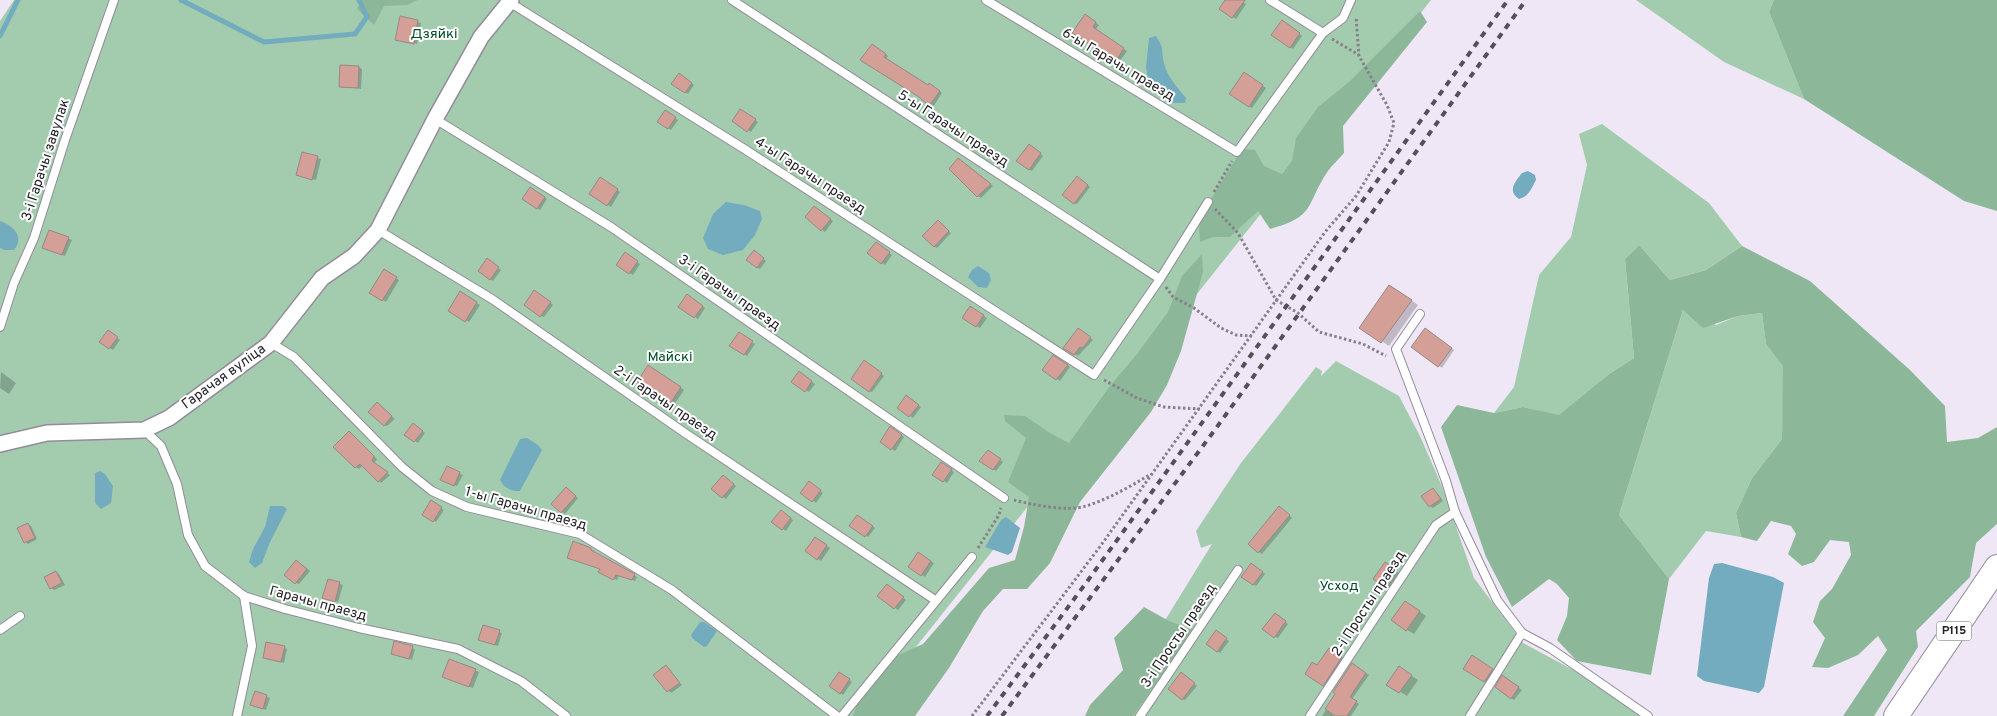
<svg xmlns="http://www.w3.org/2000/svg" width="1997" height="716" font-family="Overpass,sans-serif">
<rect width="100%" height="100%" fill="#f0e7f6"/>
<g fill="#a3ccaf">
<polygon points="14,0 1431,0 861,716 0,716 0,21"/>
<polygon points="1636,0 1774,0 1769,12 1804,99 1724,62"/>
<polygon points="1602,124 1709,203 1742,246 1706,270 1670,280 1639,245 1625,259 1634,358 1609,374 1559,416 1523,407 1494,413 1514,387 1539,275 1571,237 1587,165 1579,134"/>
<polygon points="1683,310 1716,325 1738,316 1762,313 1766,344 1784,366 1782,439 1752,478 1736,513 1741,537 1706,531 1669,579 1619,515"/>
<polygon points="1336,361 1399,396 1420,436 1441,484 1474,578 1523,643 1618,694 1644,716 1106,716 1212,544 1201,548 1196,531 1241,463 1316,367 1322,371 1321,376"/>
</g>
<g fill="#8cb899">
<polygon points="362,0 418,0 407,5 384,6 374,25 357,9"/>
<polygon points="1774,0 1997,0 1997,211 1964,201 1804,99 1769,12"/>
<path d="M1420 11 1427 22 1343 126 1344 153C1339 159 1333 164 1328 171 1305 205 1317 216 1270 229L1258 211 1230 237H1213L1200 242 1199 228 1203 212 1242 149 1255 150 1264 166 1282 174 1292 161 1296 138 1318 107 1349 82Z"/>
<polygon points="1639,245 1670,280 1706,270 1742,246 1810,281 1910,370 1945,406 1947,442 1978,438 1997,427 1997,524 1976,543 1970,577 1916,631 1918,647 1874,716 1843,716 1887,650 1878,636 1858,655 1828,668 1812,667 1825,638 1813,622 1820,601 1832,589 1851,555 1849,542 1830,540 1814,562 1802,566 1788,554 1796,534 1791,526 1771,521 1757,541 1741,537 1736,513 1752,478 1782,439 1783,366 1766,344 1762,313 1738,316 1703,328 1683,310 1619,515 1669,579 1651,675 1577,661 1557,640 1567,616 1569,598 1557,584 1549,579 1512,607 1486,557 1441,427 1457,405 1494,413 1523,407 1559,415 1609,374 1634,358 1625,259"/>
<polygon points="1202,254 1203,272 1181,351 1167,385 1151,412 1080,502 1050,563 1027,589 1003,589 983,611 949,668 915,716 853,716 863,687 894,657 923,644 989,568 1015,560 1024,527 1029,497 1008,482 1026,438 1005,421 1004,415 1025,416 1050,433 1069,443 1110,386 1137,354 1168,312 1182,276"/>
<polygon points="1144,607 1169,621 1193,630 1133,716 1085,716 1090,705 1123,670 1114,638"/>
</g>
<g fill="#73acbe">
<path d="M1156 36C1165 50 1161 50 1164 63 1167 77 1178 88 1186 98L1185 103H1173L1149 86 1146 67 1149 38Z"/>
<path d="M1528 171 1535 175 1536 180C1532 187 1529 197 1519 199 1507 191 1515 182 1522 173Z"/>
<polygon points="726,202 744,205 760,211 762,219 755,235 743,250 723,255 708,249 703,238 713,214"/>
<path d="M0 221C13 226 25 236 14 250H4L0 248Z"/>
<polygon points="978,266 989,273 991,280 987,288 978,287 968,277 972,270"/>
<path d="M527 438 538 445 542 450 520 491C510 491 504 488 500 480L520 439Z"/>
<polygon points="100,471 105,474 113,486 111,503 101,509 95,503 95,473"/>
<polygon points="270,506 283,506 287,509 270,542 262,563 255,568 249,562 253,549 265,527"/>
<polygon points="1006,517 1020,528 1012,552 1008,555 985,547 1001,520"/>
<polygon points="1722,563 1773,577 1784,583 1764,687 1759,693 1704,681 1697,676 1709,578 1714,564"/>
<polygon points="700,622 704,622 717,631 707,646 704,647 692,638 691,635"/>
</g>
<g fill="#0003">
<polygon points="1226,0 1240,0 1246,4 1236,19 1220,9"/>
<polygon points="1085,16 1099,25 1095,30 1127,51 1120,61 1088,40"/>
<polygon points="401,18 421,23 417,44 397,39"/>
<polygon points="1285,24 1302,36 1293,49 1290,47"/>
<polygon points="875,47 888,56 886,59 928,87 933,86 942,93 933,107 920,96 862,60"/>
<polygon points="359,67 362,69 361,89 340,86"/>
<polygon points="1244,74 1266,88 1252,108 1231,94"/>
<polygon points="679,75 694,85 688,94 673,84"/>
<polygon points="741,110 758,122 751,132 733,121"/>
<polygon points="666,112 678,120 671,130 659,122"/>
<polygon points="1032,148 1043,156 1032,171 1029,169"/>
<polygon points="303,154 321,159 316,180 297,175"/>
<polygon points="961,161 993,186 981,198 978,196"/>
<polygon points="600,179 620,192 611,207 591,194"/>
<polygon points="1080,180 1090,187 1077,204 1074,203"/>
<polygon points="531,188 547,199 540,210 524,198"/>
<polygon points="818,209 833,221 825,232 807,217"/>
<polygon points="941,223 951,233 937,248 934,246"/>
<polygon points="50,231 72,240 65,256 47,249"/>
<polygon points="879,245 892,255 885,265 869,253"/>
<polygon points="625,254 640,264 633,275 617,264"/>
<polygon points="757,254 766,261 760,269 757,267"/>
<polygon points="487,260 501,270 493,281 490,279"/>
<polygon points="384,271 399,280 386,302 371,292"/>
<polygon points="1397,290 1418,305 1389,346 1361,327"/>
<polygon points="460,293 480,305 469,322 449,310"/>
<polygon points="538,294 553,305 544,317 541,316"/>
<polygon points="690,298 705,308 698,319 680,307"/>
<polygon points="970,307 987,318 980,328 964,318"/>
<polygon points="1081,331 1093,340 1078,356 1065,348"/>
<polygon points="1428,331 1454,350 1442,368 1413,347"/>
<polygon points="111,333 120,340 113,350 101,342"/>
<polygon points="739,334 755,344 747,356 731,346"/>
<polygon points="1053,357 1070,367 1060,381 1043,370"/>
<polygon points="868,364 884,376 872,392 869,391"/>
<polygon points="648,366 684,390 674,405 638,381"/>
<polygon points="1,372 16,383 9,394 0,388"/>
<polygon points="799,373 815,384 809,392 793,382"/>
<polygon points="909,399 921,407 913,418 899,408"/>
<polygon points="380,406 395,419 387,426 384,425"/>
<polygon points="416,426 425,433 418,443 406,435"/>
<polygon points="891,428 904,437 895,451 881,441"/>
<polygon points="349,432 377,459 374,464 390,475 381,483 363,465 359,469 356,467"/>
<polygon points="988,452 1003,462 996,471 981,461"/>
<polygon points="942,463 954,472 947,483 934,474"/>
<polygon points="447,468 463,475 457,486 445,481"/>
<polygon points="726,478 736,486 726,499 723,497"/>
<polygon points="812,484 823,493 816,503 802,492"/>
<polygon points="1433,489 1443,501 1433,508 1430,506"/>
<polygon points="569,490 578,498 565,514 562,512"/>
<polygon points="432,502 444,510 436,522 424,515"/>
<polygon points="1282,509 1292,518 1262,554 1249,544"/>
<polygon points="784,513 793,520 786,531 783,529"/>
<polygon points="861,518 875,528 868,537 851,526"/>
<polygon points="28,524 31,526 37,539 28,544 25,542"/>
<polygon points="816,538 830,548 821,561 807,551"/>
<polygon points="591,549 594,551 593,553 637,577 635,581 619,575 617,580 600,572 601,569 572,559"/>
<polygon points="919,554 934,563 925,577 910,567"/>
<polygon points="300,563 310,571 299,584 296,583"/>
<polygon points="1385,564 1399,573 1389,588 1375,579"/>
<polygon points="1254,567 1265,574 1256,586 1253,584"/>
<polygon points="56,573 59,574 65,585 54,590 51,588"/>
<polygon points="329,580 343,585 338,602 327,599"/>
<polygon points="890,587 906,600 898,610 879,596"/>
<polygon points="1412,606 1426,616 1414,634 1407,630"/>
<polygon points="1278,616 1288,624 1278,638 1275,637"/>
<polygon points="499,632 502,633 498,646 483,641"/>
<polygon points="1219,634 1229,641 1220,653 1217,651"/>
<polygon points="284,647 287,649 284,663 267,659"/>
<polygon points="412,648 415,649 412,660 392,654"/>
<polygon points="1329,649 1345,659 1327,686 1306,673 1317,667"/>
<polygon points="1472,657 1495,672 1488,683 1465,668"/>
<polygon points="449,660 479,672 473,688 446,678"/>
<polygon points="1352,665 1369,675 1352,699 1359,704 1351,716 1322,716 1337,693"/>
<polygon points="666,667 682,685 671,693 655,675"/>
<polygon points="1406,672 1418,680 1407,696 1388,684"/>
<polygon points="843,675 852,682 843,695 840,693"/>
<polygon points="1184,676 1197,686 1185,700 1182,699"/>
<polygon points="1502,677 1522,690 1514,700 1511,698"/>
<polygon points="255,693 270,698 266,710 255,706"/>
</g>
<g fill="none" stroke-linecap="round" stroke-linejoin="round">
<g stroke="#73acbe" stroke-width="5">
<polyline points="181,0 264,42 355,34 367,17 359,0"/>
<polyline points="0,36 18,0"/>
</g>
</g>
<g fill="#d49f97" stroke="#998885">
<polygon points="1225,0 1245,0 1232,18 1219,9"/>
<polygon points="1085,14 1096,22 1093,27 1124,48 1116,61 1072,33"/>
<polygon points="400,16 418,20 414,44 395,40"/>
<polygon points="1282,20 1300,33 1290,48 1271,35"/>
<polygon points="872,44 886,54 884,57 928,85 929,83 940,91 929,106 919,97 860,60"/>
<polygon points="340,65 359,66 358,88 339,87"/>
<polygon points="1244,72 1263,85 1249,107 1229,94"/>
<polygon points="679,73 692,83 685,93 671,84"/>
<polygon points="740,109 756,119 747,132 732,121"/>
<polygon points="665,110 676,117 668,129 657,122"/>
<polygon points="1029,144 1041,153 1029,170 1016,161"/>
<polygon points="302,152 318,156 312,180 296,175"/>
<polygon points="958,158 991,184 977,197 949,169"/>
<polygon points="1077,176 1088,185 1074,204 1062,195"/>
<polygon points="600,177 618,189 607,206 589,194"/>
<polygon points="530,187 545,197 537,209 522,199"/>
<polygon points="814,206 831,219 821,231 805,217"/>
<polygon points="938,220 949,231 934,247 922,236"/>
<polygon points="49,230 69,237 62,255 42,248"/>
<polygon points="876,242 890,252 881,264 867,253"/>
<polygon points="754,250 764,258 757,268 746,260"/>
<polygon points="625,252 638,261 629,274 616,265"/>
<polygon points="487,258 499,267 490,280 478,271"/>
<polygon points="384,269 397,277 382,301 369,293"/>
<polygon points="1389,285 1412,300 1381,343 1359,328"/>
<polygon points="534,290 551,302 540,317 524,305"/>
<polygon points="460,291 477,302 465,322 448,311"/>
<polygon points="687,294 703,306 694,318 678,307"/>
<polygon points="970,306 984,315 976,327 962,318"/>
<polygon points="1078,328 1091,337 1083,348 1080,347 1074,355 1063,348"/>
<polygon points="1425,328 1452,348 1438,367 1411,347"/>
<polygon points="108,330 118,337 109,349 99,342"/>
<polygon points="739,332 753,341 744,355 729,346"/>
<polygon points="1053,355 1068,365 1056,380 1042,370"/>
<polygon points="864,360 882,373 869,392 851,379"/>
<polygon points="648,365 681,387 670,404 637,382"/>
<polygon points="799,371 812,381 805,392 791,382"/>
<polygon points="906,395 919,405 909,417 897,408"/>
<polygon points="377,402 392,416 384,426 368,412"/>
<polygon points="413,423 423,431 414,442 404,435"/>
<polygon points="890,426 902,435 891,450 880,442"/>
<polygon points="349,431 374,456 372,461 388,472 378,482 360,464 355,468 333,447"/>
<polygon points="988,450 1001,459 993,470 979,461"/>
<polygon points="941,462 952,469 943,482 932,475"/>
<polygon points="447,466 460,472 454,486 440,480"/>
<polygon points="723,475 734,484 722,498 711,489"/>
<polygon points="809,481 821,490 812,502 800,493"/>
<polygon points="566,487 576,496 561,513 551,504"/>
<polygon points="1433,488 1441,499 1429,507 1421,496"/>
<polygon points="431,500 442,507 433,522 422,515"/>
<polygon points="1279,506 1290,515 1258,553 1248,544"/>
<polygon points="781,510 791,518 782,530 771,522"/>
<polygon points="857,515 873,526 865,537 849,526"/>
<polygon points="28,523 35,538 24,543 17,528"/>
<polygon points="815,537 827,545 817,560 805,551"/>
<polygon points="573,541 591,548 591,550 635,574 632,580 616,575 613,580 598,572 600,569 567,558"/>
<polygon points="918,552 931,561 921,576 908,567"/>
<polygon points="296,560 307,569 295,584 284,575"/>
<polygon points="1385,562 1397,570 1385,587 1373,579"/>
<polygon points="1251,563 1263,572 1253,585 1241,577"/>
<polygon points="56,571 62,583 50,589 44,577"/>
<polygon points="328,579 340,582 335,602 322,598"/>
<polygon points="887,584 904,597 894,609 877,596"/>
<polygon points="1405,601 1420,611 1406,631 1391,620"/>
<polygon points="1275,613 1286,621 1274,638 1262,629"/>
<polygon points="483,625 500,630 495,645 478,640"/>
<polygon points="1216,630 1227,638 1217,652 1206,644"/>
<polygon points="394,641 413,646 409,659 391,654"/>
<polygon points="266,642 285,646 281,662 263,658"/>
<polygon points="1329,648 1342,657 1323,686 1305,674 1312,662 1317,665"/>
<polygon points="1472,655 1493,669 1484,682 1463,669"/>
<polygon points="449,659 476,669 469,687 442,677"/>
<polygon points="1352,663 1366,673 1350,697 1357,701 1347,716 1335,716 1325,709 1335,694 1333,692"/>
<polygon points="666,665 680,683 667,692 653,675"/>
<polygon points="1399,666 1412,675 1399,693 1386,685"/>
<polygon points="839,672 850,679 840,694 829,686"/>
<polygon points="1181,672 1195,683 1182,700 1168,689"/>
<polygon points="1502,675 1519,687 1511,699 1495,687"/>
<polygon points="255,691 267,695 263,709 250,705"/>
</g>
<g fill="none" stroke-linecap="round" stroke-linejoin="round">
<g stroke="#938b99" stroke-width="10">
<g id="service">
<polyline points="732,0 1160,279"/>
<polyline points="986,0 1237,152 1323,33 1343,18 1351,0"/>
<polyline points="1270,0 1323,33"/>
<polyline points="509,2 746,150 1094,375 1160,279 1208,202"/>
<polyline points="435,119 611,227 1004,498"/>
<polyline points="378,230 492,299 685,433 935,600"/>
<polyline points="1420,314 1396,349 1446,481 1455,512 1497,600 1522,633 1550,648 1648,716"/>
<polyline points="0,327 14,283 34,238 65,140 114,0"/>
<polyline points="271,343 294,357 402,467 432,491 467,507 580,534 672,590 837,716"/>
<polyline points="144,430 161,446 177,484 188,535 205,566 244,596 285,609 359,628 458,649 521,681 566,716"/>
<polyline points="0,630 20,616"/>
<polyline points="237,716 252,646 244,596"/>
<polyline points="842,716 972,557"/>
<polyline points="1140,716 1238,570"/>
<polyline points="1310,716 1436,525 1455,512"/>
<polyline points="1470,716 1522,633"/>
</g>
</g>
<g stroke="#938b99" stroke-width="18">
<polyline id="minor" points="0,444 47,433 144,430 169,418 271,343 322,278 354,256 378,230 435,119 481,37 511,0"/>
</g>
<g stroke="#938b99" stroke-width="26">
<polyline id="primary" points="1896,716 1997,567"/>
</g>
<g stroke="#86808a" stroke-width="3" stroke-dasharray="2.5 2.5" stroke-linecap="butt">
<polyline points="1332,39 1359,55"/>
<polyline points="1214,192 1232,161"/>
<polyline points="1215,209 1238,233 1276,300 1298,313 1319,332 1363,344 1386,356"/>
<polyline points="1166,287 1173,297 1194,308 1221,328 1236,335 1252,336"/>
<polyline points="1104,380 1137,398 1164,407 1200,409"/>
<path d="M1014 500C1033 505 1068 512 1086 506 1109 499 1131 486 1151 474"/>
<polyline points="978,548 999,515 1001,508"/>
<polyline points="972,716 1099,548 1325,232 1356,196 1389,142 1394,123 1387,105 1359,56 1356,17"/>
</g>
<use href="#service" stroke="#fff" stroke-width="8"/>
<use href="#minor" stroke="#fff" stroke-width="15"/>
<use href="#primary" stroke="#fff" stroke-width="24"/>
<g stroke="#555058" stroke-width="4" stroke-dasharray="6 6" stroke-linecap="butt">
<polyline points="987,716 1086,583 1508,0"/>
<polyline points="1002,716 1214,431 1526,0"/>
</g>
</g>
<g text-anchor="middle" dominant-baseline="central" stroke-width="4" stroke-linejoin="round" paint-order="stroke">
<rect fill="#fff" stroke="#666467" stroke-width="1" x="1936.5" y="621.5" width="35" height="19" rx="4"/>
<g font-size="12" font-weight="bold" fill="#242126">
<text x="1954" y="631">Р115</text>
</g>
<g font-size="14" fill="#004e28" stroke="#fff">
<text x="434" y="34">Дзяйкі</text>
<text x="670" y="357">Майскі</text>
<text x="1339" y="586">Усход</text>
</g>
<g font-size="14" fill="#242126" stroke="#fff">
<text transform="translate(1118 65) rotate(31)">6-ы Гарачы праезд</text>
<text transform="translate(953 129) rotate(33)">5-ы Гарачы праезд</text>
<text transform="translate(46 160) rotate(-72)">3-і Гарачы завулак</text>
<text transform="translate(810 176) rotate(33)">4-ы Гарачы праезд</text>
<text transform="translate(729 293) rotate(35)">3-і Гарачы праезд</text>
<text transform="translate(224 377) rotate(-36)">Гарачая вуліца</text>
<text transform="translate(665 403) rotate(34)">2-і Гарачы праезд</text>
<text transform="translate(526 509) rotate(16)">1-ы Гарачы праезд</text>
<text transform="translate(318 604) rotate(15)">Гарачы праезд</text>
<text transform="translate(1369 604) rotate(-57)">2-і Просты праезд</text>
<text transform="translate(1179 636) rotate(-56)">3-і Просты праезд</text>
</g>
</g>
</svg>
